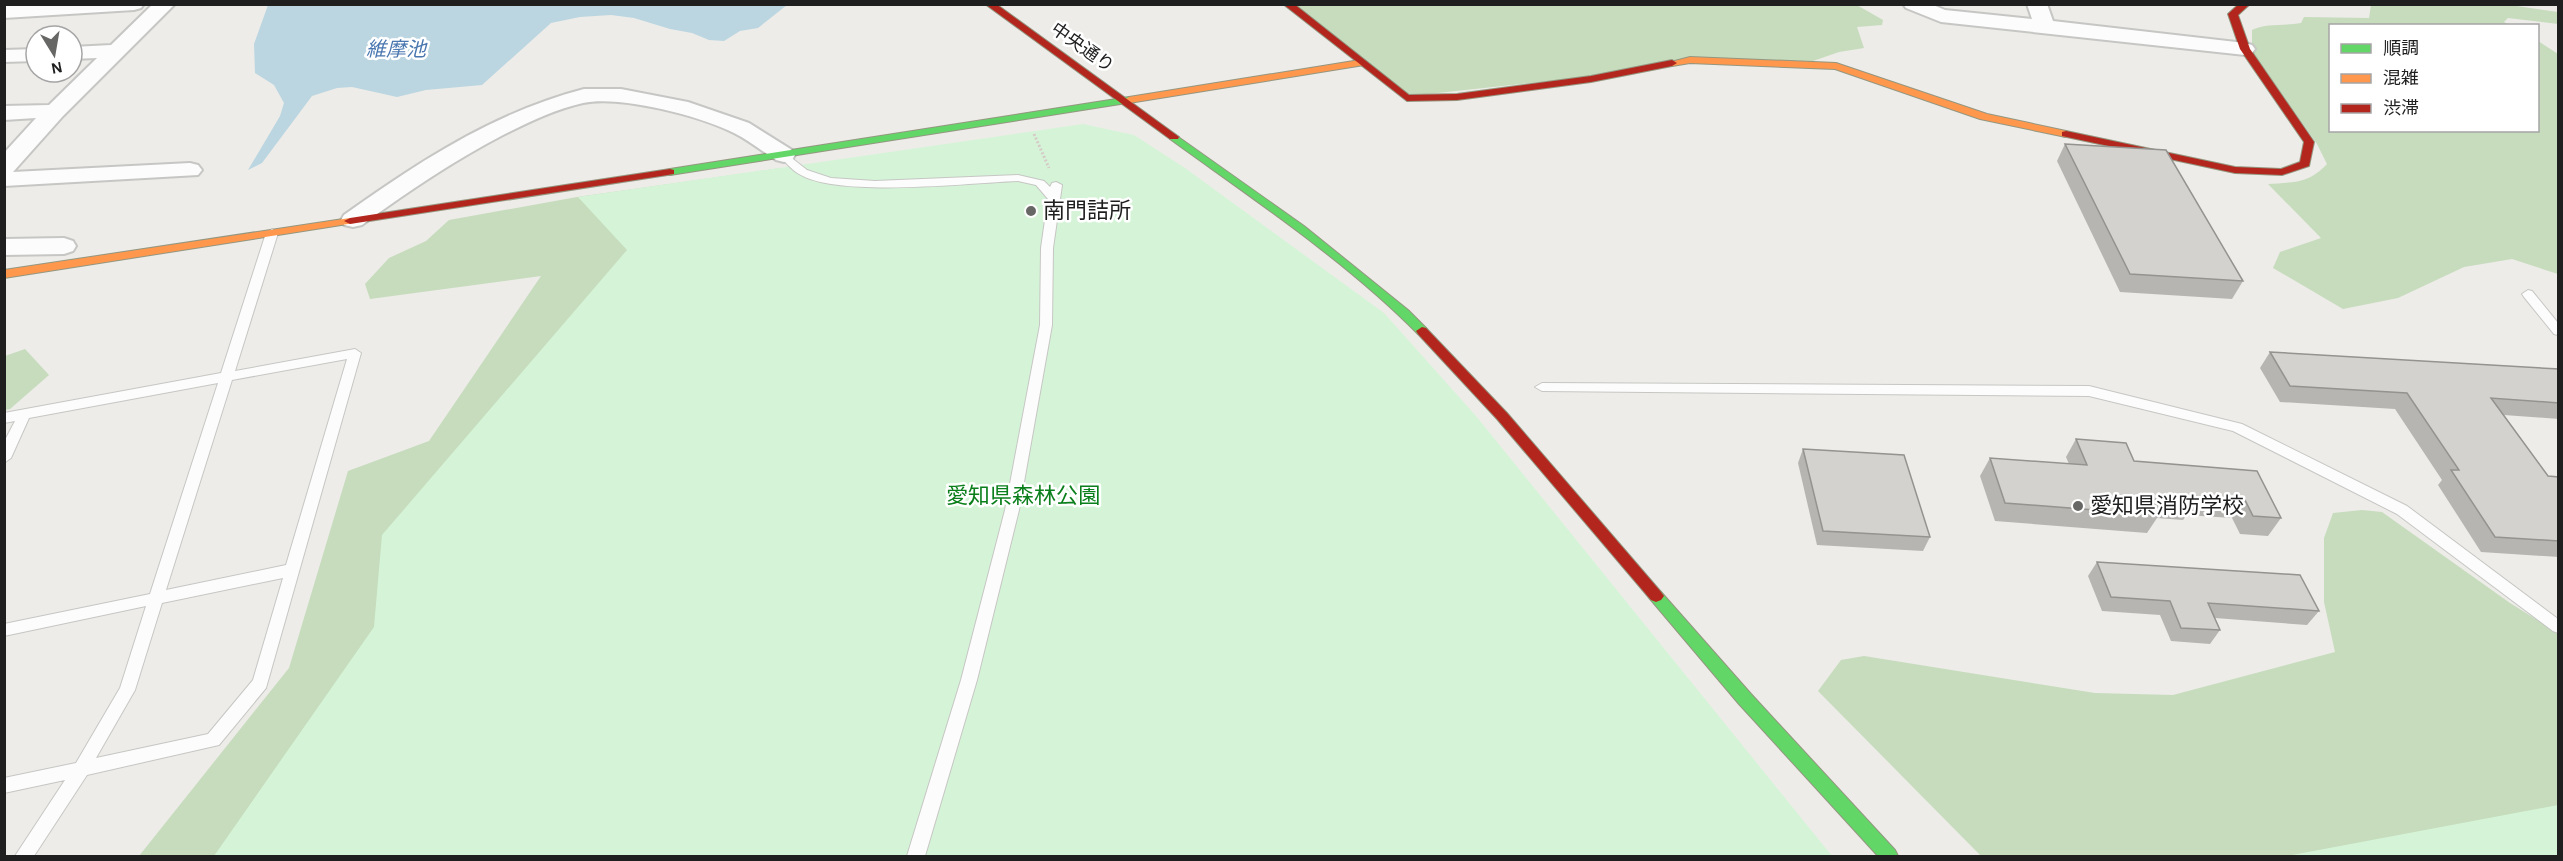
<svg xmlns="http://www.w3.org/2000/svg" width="2563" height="861" font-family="'Alegreya Sans','Noto Sans JP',sans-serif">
<rect width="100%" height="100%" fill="#edece8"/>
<g fill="#c6dcbd">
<polygon points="1855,4 1883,20 1882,25 1857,27 1864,48 1839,52 1810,62 1688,59 1588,77 1409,96 1292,5"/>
<path d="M2503 4 2558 12V24L2508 18 2504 22 2510 25 2330 26V130H2538V41L2558 54V274L2512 259 2464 267 2398 298 2343 309 2273 268 2280 252 2321 238 2268 184C2294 182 2308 184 2327 164L2317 144 2252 51V30C2264 23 2286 26 2301 23L2304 17 2369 18 2371 5Z"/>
<polygon points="781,168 816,190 491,856 139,856 289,668 348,471 429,441 541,276 370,299 365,284 389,258 426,241 449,220 577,197"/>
<polygon points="25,349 49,375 10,409 5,410 5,356"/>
<polygon points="2362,510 2382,512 2510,603 2558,633 2558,856 1981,856 1818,691 1841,660 1864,656 2095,693 2173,695 2335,652 2324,602 2324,538 2333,513"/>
</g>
<g fill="#d5f4d7">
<polygon points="1083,124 1134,135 1185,168 1384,313 1476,416 1832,856 214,856 374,627 382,535 627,250 578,197"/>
<polygon points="2558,805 2558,856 2287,856"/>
</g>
<polygon fill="#bbd6e1" points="268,5 268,4 787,5 758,28 740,31 724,41 709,40 692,33 670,29 634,18 611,15 580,17 551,23 482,85 426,90 397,97 352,87 337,88 312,96 262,163 248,170 280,116 284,103 274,85 255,73 254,44"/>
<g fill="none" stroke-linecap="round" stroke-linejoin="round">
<g stroke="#c6c6c4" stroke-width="2">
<g id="lane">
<path d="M784 152 807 170 831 178 875 181 1018 175 1044 181 1050 187 1052 183 1056 182 1062 185 1053 248 1052 325 1019 510 977 680 925 856H907L961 680 1005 510 1040 325 1041 248 1048 199 1036 185 1018 181C969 183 837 198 799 174 792 170 784 161 779 155Z"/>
<path d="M272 229 278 233 235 371 355 349 361 353 266 688 219 745 87 775 34 856H15L65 780 4 793V778L76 763 120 688 146 606 4 636V624L150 594 218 383 29 418 11 458 4 463V442L15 421 4 423V413L221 373 266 233ZM347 359 286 565 166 590 232 380ZM283 578 253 680 208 734 96 758 135 690 162 603Z"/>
<polygon points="2528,290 2532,291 2558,323 2558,335 2554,334 2524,297 2522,294"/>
<polygon points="1542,383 2089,386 2242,424 2407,506 2558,619 2558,633 2553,631 2397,514 2233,431 2089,396 1542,391 1535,387"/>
</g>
</g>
<g stroke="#c6c6c4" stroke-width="4">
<g id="street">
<polygon points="28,4 144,4 141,8 134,10 4,18 4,6"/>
<polygon points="153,4 175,4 63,116 13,172 190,163 198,165 202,170 198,175 4,186 4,153 36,118 4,120 4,106 49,105 97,58 72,59 72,47 111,45"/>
<polygon points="1903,4 1931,4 1945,10 2032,19 2027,4 2047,4 2053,21 2245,43 2252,45 2255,49 2252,53 2245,55 1941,22 1906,8"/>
<polygon points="36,49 36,61 4,62 4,50"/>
<path d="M584 89H621L688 102 749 123 792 150 795 155 792 160 784 162 776 160C762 151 748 140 734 133 700 116 620 95 583 103 556 109 529 122 503 135 453 161 407 192 362 225L353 227 344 225 341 220 344 215C418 162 495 112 584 89Z"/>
<polygon points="64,238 73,241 76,246 73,251 64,254 4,255 4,239"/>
</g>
</g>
<g stroke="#949780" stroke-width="2">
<g id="fast">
<polygon points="1129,97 1133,98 1133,102 670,175 664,172 670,169"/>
<path d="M1174 134 1304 226 1408 310 1426 328 1428 331 1426 334H1418C1346 261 1253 199 1170 139V135Z"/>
<polygon points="1656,590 1661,592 1751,694 1895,850 1898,856 1878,856 1739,704 1651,600 1648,596 1651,592"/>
</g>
</g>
<g stroke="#949780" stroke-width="2">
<g id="slow">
<polygon points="1690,57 1836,63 1987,114 2066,131 2071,134 2066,137 1980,119 1835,69 1690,63 1672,66 1667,63"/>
<polygon points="1360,60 1364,61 1364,65 1129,103 1124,100 1129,97"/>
<polygon points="350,218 356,221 354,223 4,278 4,270"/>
</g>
</g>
<g stroke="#949780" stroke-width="2">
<g id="jam">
<polygon points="985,4 996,4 1179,137 1178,139 1170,139"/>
<polygon points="1283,4 1294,4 1409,95 1457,94 1591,76 1672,60 1677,63 1672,66 1591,82 1457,100 1407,101"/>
<polygon points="2239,4 2250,4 2238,15 2250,49 2314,142 2309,166 2282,175 2235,173 2062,136 2062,132 2066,131 2235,167 2281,169 2300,162 2304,142 2240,49 2228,14"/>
<polygon points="670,169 674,170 674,174 350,224 344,221 350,218"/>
<polygon points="1422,327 1426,328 1507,413 1661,592 1664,596 1661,600 1656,602 1651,600 1497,419 1418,334 1416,331"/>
</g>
</g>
<polyline stroke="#d6cac7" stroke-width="3" stroke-dasharray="2 2" stroke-linecap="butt" points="1034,134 1049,168"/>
<use href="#lane" fill="#fcfcfc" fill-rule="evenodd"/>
<use href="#street" fill="#fcfcfc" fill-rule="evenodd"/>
<use href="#fast" fill="#63d668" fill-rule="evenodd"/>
<use href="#slow" fill="#ff974d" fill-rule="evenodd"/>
<use href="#jam" fill="#b3261e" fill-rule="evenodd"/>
</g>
<g fill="#b6b5b1">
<polygon points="2065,144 2243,281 2232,299 2120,292 2057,161"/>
<polygon points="2270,352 2559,369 2559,419 2504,415 2548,476 2559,477 2559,557 2481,552 2438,485 2442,480 2395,409 2280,402 2260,368"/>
<polygon points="2076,439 2134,461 2257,471 2281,518 2268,536 2240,534 2232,518 2187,515 2183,520 2157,518 2147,533 1995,521 1980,476 1990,458 2069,464 2066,457"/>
<polygon points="1803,449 1930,537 1923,551 1817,545 1798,463"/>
<polygon points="2097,562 2319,611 2307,625 2215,618 2220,630 2210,644 2171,641 2160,615 2102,611 2088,576"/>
</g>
<g fill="#d4d2ce" stroke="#949390" stroke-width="1.5">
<polygon points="2065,144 2166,150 2243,281 2130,274"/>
<polygon points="2270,352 2559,369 2559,403 2491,398 2548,476 2559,477 2559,541 2495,537 2451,470 2459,470 2407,393 2290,386"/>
<polygon points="2076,439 2126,443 2134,461 2257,471 2281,518 2253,516 2245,500 2193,496 2196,502 2152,499 2159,515 2005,503 1990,458 2087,465"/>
<polygon points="1803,449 1904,455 1930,537 1823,531"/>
<polygon points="2097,562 2300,575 2319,611 2208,603 2220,630 2181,628 2170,601 2111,597"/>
</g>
<g fill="#676765" stroke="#fff" stroke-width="2">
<circle cx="1031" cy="211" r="6"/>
<circle cx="2078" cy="506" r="6"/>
</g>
<g text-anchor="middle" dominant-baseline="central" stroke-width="5" stroke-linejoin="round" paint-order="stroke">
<g font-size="18" fill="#1f1f1f" stroke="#fff">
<text transform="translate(1082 48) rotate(35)">中央通り</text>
</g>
<g font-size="20" font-style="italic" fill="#4a77b0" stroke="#fff">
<text x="396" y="50">維摩池</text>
</g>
<g font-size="22" fill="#1f1f1f" stroke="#fff" text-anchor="start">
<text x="1043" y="211">南門詰所</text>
<text x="2090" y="506">愛知県消防学校</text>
</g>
<g font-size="22" fill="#0b7f1b" stroke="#fff">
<text x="1023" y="496">愛知県森林公園</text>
</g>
</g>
<rect width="2563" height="861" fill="none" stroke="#1f1f1f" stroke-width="12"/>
<rect x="2329" y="24" width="210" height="108" fill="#ffffff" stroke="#a5a5a5" stroke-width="1.5"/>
<rect x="2341" y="44" width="30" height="9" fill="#63d668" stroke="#a5a5a5" stroke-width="1.5"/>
<text x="2383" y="54" font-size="18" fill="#1f1f1f">順調</text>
<rect x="2341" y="74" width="30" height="9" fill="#ff974d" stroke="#a5a5a5" stroke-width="1.5"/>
<text x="2383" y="84" font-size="18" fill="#1f1f1f">混雑</text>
<rect x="2341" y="104" width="30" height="9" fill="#b3261e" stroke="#a5a5a5" stroke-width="1.5"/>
<text x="2383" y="114" font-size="18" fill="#1f1f1f">渋滞</text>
<g transform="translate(54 54) rotate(169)"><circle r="28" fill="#ffffff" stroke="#a5a5a5" stroke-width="1.5"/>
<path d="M0-4.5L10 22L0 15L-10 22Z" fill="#676765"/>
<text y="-9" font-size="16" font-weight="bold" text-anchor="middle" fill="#1f1f1f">N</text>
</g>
</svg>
